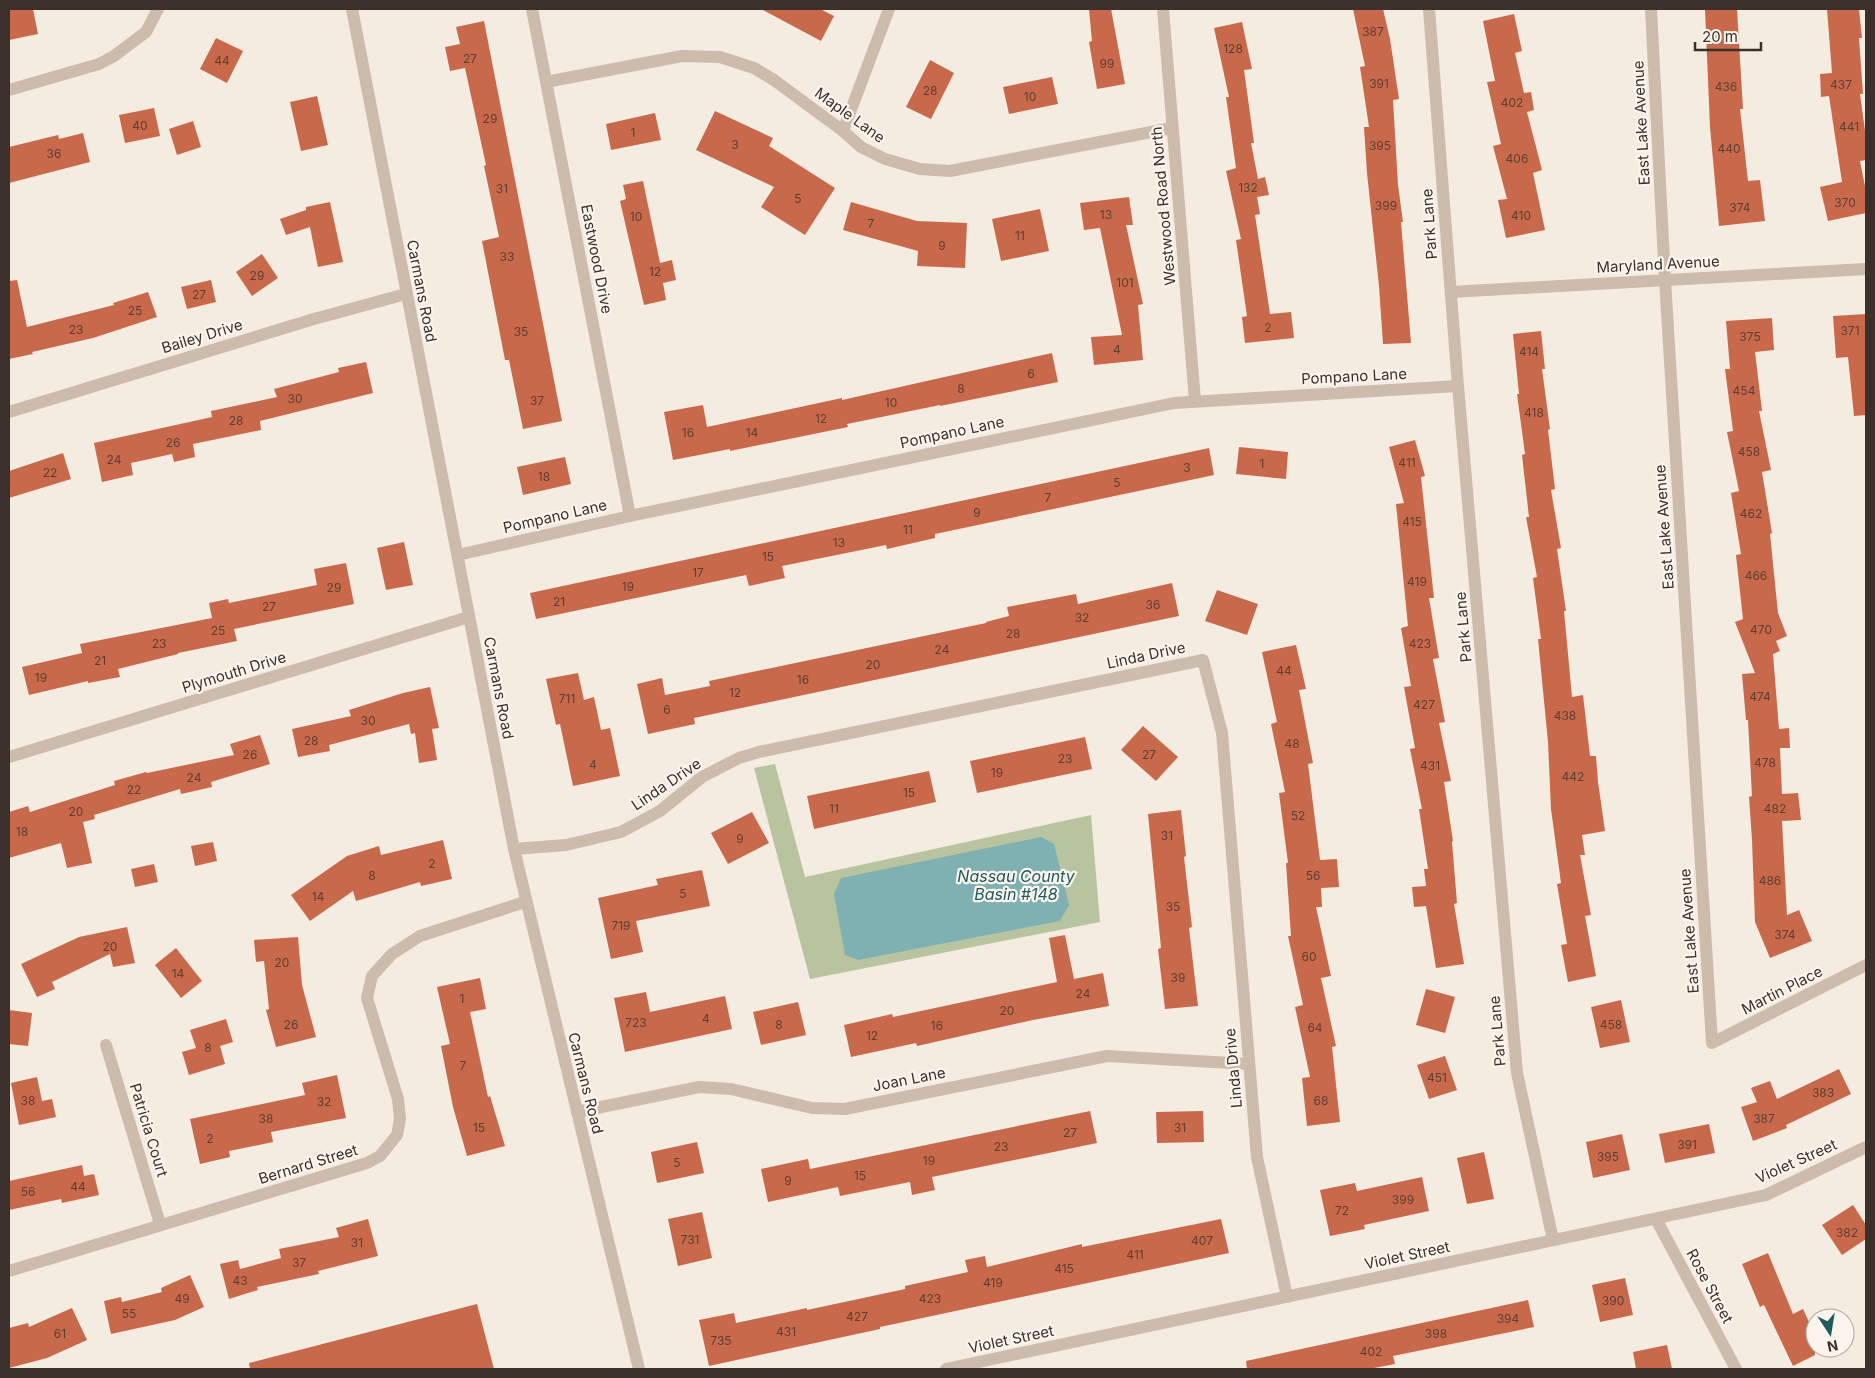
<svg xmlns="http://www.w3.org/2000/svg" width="1875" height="1378" font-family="Inter,sans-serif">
<rect width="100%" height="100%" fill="#f4ebe1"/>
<polygon fill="#b8c4a0" points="775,764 805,877 1091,815 1100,922 810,979 754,768"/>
<polygon fill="#7fb0b2" points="1041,837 1054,844 1069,905 1060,921 858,960 845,955 834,894 841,878"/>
<g fill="#c8694b">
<polygon points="9,9 33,9 38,34 9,40"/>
<polygon points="761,9 820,9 834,16 821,41"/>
<polygon points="1089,9 1111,9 1125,84 1097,89 1089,42 1092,41"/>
<polygon points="1353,9 1383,9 1390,39 1399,99 1393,100 1398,185 1403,222 1401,222 1411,343 1383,344 1379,286 1367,173 1364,127 1369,127 1360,67 1365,66"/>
<polygon points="1705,9 1737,9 1743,109 1740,109 1748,181 1760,180 1765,221 1719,226 1710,127"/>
<polygon points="1827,9 1859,9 1862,38 1859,38 1863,94 1860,94 1866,138 1866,160 1860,161 1866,191 1866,213 1828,221 1820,187 1842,182 1829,96 1821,97 1820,74 1832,73"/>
<polygon points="1514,14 1522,51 1515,53 1524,93 1531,92 1534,110 1527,112 1542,170 1533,173 1545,230 1506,238 1498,200 1507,199 1493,146 1501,144 1487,82 1495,81 1483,21"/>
<polygon points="484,21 562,421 523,429 509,360 505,360 482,241 499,237 484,166 486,165 465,68 450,71 445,47 460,44 456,27"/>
<polygon points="1242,22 1252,69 1244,70 1254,143 1251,143 1258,179 1265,177 1269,195 1257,197 1260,214 1255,215 1270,314 1291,312 1294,338 1245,343 1242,317 1247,316 1236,240 1241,239 1226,171 1236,168 1226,97 1229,97 1214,28"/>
<polygon points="216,38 243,51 227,83 200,69"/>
<polygon points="930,60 954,73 931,119 906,107"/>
<polygon points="1052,77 1058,104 1009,114 1003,87"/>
<polygon points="317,96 328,145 301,151 290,102"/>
<polygon points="154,108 160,136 125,143 119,115"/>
<polygon points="715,111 773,138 769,146 835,188 805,235 761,207 774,187 696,150"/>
<polygon points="655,113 661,140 611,150 606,124"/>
<polygon points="193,121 201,147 177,155 169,129"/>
<polygon points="83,133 90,162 9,183 9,147 58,135 59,139"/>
<polygon points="643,181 660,263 672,260 676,280 663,283 666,300 644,305 620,201 626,199 623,185"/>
<polygon points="1129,197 1133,225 1126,225 1143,304 1138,305 1143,360 1094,365 1091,337 1122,335 1100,228 1084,230 1080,203"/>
<polygon points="330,202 343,262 318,267 310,227 286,235 280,219 306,210 306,207"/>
<polygon points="851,202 917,221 967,223 965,268 917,266 918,251 843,230"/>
<polygon points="1040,209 1049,251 1001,261 992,219"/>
<polygon points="262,254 278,278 252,296 236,272"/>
<polygon points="17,280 27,327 114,305 113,303 148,292 157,317 93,338 32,352 33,354 9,359 9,281"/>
<polygon points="211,280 216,302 187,309 181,287"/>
<polygon points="1866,314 1866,415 1854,416 1848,357 1836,358 1833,316"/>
<polygon points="1772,318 1774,350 1755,352 1762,411 1759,411 1771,470 1762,472 1772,533 1770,534 1778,613 1787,636 1776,641 1780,651 1773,654 1779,729 1789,728 1790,748 1780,748 1782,794 1798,793 1801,820 1782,821 1787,915 1799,910 1812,941 1770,958 1755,922 1752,840 1749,797 1752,796 1748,720 1746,720 1742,674 1755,673 1735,622 1743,619 1736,555 1741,554 1731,493 1739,491 1727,432 1733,431 1725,369 1730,369 1726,321"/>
<polygon points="1541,331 1545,369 1542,369 1550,429 1548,430 1555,489 1551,490 1561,548 1557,549 1566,611 1564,611 1572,697 1583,695 1590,756 1596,756 1598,782 1605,831 1582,835 1585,855 1580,855 1591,915 1585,916 1596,976 1568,982 1561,945 1567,944 1557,884 1561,883 1551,809 1548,742 1538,639 1541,639 1533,578 1537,577 1526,517 1529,517 1522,455 1525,454 1517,394 1519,394 1513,334"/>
<polygon points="1052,353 1058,382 940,406 940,405 847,424 848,427 730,451 730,449 673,460 664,412 703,405 707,427 842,398 842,400"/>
<polygon points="366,362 373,393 260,421 261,430 193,444 195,457 174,462 172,454 131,463 133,475 102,482 94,443 212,417 211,411 277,397 274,389 339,372 338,368"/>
<polygon points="1415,440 1425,476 1421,477 1434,598 1429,598 1439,658 1433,659 1445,722 1439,723 1451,781 1444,782 1453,841 1452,842 1457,903 1454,904 1464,964 1436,968 1426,906 1414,907 1412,887 1426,886 1424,869 1428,869 1419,809 1422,809 1410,749 1415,748 1404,687 1411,686 1401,628 1408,626 1396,504 1404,503 1389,447"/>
<polygon points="1239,447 1288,452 1286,479 1236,474"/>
<polygon points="1209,448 1214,475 935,534 935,538 887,549 886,545 782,566 785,578 749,586 746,575 536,619 530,593"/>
<polygon points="63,453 71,479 9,498 9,471"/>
<polygon points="565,457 571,484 523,495 517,467"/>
<polygon points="404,542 413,585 386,590 377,548"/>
<polygon points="346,563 354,604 234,629 237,641 178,653 178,654 118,669 120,677 88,683 88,681 29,695 22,667 82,653 80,644 212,618 209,603 228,599 229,603 317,585 314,569"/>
<polygon points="1172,583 1179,616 694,718 695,724 648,734 637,684 662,678 665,695 710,686 709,681 986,623 986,622 1009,616 1007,607 1076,594 1078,604"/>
<polygon points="1217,590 1258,604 1247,635 1205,621"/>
<polygon points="1296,645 1306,689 1299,690 1313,763 1308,764 1320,860 1337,859 1339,887 1321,888 1322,907 1316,907 1331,976 1321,978 1336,1046 1332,1047 1340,1122 1307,1126 1302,1078 1310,1077 1295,1007 1303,1005 1288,936 1291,936 1286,863 1288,863 1279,793 1285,792 1271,724 1277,722 1262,652"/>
<polygon points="578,673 584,700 594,697 601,730 610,728 620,776 573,786 560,724 556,725 546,679"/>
<polygon points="430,687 439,728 432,729 437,760 419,763 415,733 411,734 409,724 329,745 330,751 298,757 292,729 351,716 349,710 403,693"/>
<polygon points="1143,726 1178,757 1156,781 1121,750"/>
<polygon points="260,735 270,764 211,782 212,787 181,794 180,789 94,815 95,819 83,822 92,863 67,868 61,843 9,858 9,812 28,806 30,812 115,785 114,781 146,772 147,773 234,755 230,744"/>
<polygon points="1085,737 1092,769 977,793 970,761"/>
<polygon points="929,771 936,802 814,829 807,796"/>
<polygon points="1181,810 1186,856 1184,857 1192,927 1189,928 1198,1006 1165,1009 1158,949 1161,948 1148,814"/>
<polygon points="752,812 769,843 728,864 711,833"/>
<polygon points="443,840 452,879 421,886 420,882 356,901 353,891 310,921 291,895 347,856 379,846 381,855"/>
<polygon points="213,842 217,861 195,866 191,846"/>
<polygon points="154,864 158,882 135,887 131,869"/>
<polygon points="702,870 710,906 636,921 643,952 611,959 598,898 658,885 656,879"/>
<polygon points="127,927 135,963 113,967 110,954 52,982 55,989 37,997 21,964 79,937"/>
<polygon points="1065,935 1074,979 1103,973 1109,1006 1033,1020 917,1046 916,1043 851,1057 844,1025 892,1014 893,1017 1057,982 1049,938"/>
<polygon points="298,937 302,985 316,1037 276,1047 266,1010 269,1009 264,961 256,962 254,940"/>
<polygon points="176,948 202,981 181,998 155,965"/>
<polygon points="480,978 486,1009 470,1012 488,1097 490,1096 505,1146 467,1156 453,1107 441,1046 450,1044 437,987"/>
<polygon points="1426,989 1455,997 1445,1033 1416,1025"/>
<polygon points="646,992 650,1012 725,996 732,1029 625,1052 614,998"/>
<polygon points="1621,1000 1630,1042 1600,1048 1591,1007"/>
<polygon points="798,1002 806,1035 761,1045 753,1012"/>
<polygon points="9,1010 32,1013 28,1046 9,1044"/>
<polygon points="226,1019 233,1042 220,1046 225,1064 189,1075 182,1052 196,1048 190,1030"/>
<polygon points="1445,1056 1457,1090 1429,1099 1417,1065"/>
<polygon points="1839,1069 1851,1094 1786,1125 1787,1128 1753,1141 1741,1107 1757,1102 1751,1088 1770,1081 1777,1099"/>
<polygon points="337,1075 346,1118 271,1132 273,1142 229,1151 230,1157 200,1164 190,1119 305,1095 302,1083"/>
<polygon points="37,1077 42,1101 52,1099 56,1117 19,1125 11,1083"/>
<polygon points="1090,1111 1097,1143 932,1177 935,1190 912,1195 910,1182 840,1196 838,1187 768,1202 761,1169 808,1159 810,1169"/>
<polygon points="1203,1111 1204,1142 1157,1143 1156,1112"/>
<polygon points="1709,1124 1715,1153 1665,1163 1659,1134"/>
<polygon points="1622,1134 1630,1170 1593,1178 1586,1142"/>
<polygon points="697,1142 704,1173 657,1183 651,1152"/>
<polygon points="1484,1152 1494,1199 1467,1204 1457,1158"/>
<polygon points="82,1165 84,1176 94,1174 99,1195 62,1203 61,1199 9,1210 9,1181"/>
<polygon points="1422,1177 1429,1211 1364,1225 1365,1229 1330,1236 1320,1190 1355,1183 1357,1191"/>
<polygon points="1853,1205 1866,1225 1866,1239 1842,1255 1822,1225"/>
<polygon points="702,1212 712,1258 678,1266 668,1219"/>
<polygon points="368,1219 378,1256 318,1271 319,1274 257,1287 258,1290 229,1299 220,1264 238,1260 240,1269 281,1258 279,1249 339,1237 336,1228"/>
<polygon points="1221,1219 1229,1253 880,1327 880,1329 709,1366 699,1320 734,1313 736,1323 807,1308 807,1310 905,1289 905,1286 968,1272 965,1260 985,1256 987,1267 1082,1244 1082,1247"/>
<polygon points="1768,1253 1793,1314 1803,1309 1815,1335 1815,1355 1793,1366 1764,1305 1760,1307 1742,1264"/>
<polygon points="190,1275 204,1307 175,1320 111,1334 104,1301 121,1297 122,1302 162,1292 161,1288"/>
<polygon points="1625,1278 1633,1315 1600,1322 1592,1285"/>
<polygon points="1528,1300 1534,1327 1393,1356 1395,1364 1369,1369 1247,1369 1246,1361"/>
<polygon points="477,1304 494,1369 250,1369 249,1363"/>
<polygon points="72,1308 87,1340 47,1358 9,1368 9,1328 28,1323 29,1327"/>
<polygon points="1667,1345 1672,1369 1636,1369 1633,1352"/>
</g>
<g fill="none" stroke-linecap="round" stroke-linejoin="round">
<g stroke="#cdbbac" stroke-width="12">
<polyline points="532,9 630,516"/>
<polyline points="1163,9 1195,401"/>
<polyline points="1429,9 1458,386 1517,1073 1553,1240"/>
<polyline points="1651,9 1665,280 1712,1043 1866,965"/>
<polyline points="546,82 682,56 720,57 754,68 774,80 843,131 861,147 885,159 920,169 950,171 1172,128"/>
<polyline points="9,90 99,64 114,56 146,32 158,9"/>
<polyline points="843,131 889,9"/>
<polyline points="1451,292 1866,269"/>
<polyline points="9,412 314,319 406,294"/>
<polyline points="458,555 630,516 1174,403 1458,386"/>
<polyline points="9,757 469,617"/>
<polyline points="514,849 566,845 621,832 660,811 702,777 739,758 759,752 1203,660 1222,733 1257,1157 1287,1297"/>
<polyline points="106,1045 160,1224"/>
<polyline points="577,1112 699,1087 731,1089 812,1108 845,1109 1107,1056 1249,1064"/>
<polyline points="1656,1219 1736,1369"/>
<polyline points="9,1271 367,1163 380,1156 397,1135 400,1119 398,1099 367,998 372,976 392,954 420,936 525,902"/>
<polyline points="946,1369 1766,1195 1866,1147"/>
</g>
<polyline stroke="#cdbbac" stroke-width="12" points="352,9 514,849 639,1369"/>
</g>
<g text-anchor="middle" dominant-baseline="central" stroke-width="4.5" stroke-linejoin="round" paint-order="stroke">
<g font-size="12" fill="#5e3e33">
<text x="1373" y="31">387</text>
<text x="1233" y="48">128</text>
<text x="470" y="58">27</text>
<text x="222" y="60">44</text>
<text x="1107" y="63">99</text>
<text x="1379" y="83">391</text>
<text x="1841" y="84">437</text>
<text x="1726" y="86">436</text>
<text x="930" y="90">28</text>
<text x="1030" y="96">10</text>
<text x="1512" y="102">402</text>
<text x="490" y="118">29</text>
<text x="140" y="125">40</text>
<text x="1849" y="126">441</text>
<text x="633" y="132">1</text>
<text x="735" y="144">3</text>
<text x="1380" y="145">395</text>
<text x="1729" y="148">440</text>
<text x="54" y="153">36</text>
<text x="1517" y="158">406</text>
<text x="1248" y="187">132</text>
<text x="502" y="188">31</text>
<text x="798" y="198">5</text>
<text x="1845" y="202">370</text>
<text x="1386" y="205">399</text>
<text x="1740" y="207">374</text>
<text x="1106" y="214">13</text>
<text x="1521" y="215">410</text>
<text x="636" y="216">10</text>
<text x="871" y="223">7</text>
<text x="1020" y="235">11</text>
<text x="942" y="245">9</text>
<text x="507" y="256">33</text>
<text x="655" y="271">12</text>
<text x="257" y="275">29</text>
<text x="1125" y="282">101</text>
<text x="199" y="294">27</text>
<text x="135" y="310">25</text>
<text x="1268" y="327">2</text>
<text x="76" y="329">23</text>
<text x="1850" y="330">371</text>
<text x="521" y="331">35</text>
<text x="1750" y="336">375</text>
<text x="1117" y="349">4</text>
<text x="1529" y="351">414</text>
<text x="1031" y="373">6</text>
<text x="961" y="388">8</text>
<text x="1744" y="390">454</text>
<text x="295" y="398">30</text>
<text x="537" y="400">37</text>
<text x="891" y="402">10</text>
<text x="1534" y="412">418</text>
<text x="821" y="418">12</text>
<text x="236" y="420">28</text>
<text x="688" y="432">16</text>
<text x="752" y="432">14</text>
<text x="173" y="442">26</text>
<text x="1749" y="451">458</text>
<text x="114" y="459">24</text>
<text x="1407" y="462">411</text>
<text x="1262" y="463">1</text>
<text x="1187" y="467">3</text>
<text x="50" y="472">22</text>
<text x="544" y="476">18</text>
<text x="1117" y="482">5</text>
<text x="1048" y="497">7</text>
<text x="977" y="512">9</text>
<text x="1751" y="513">462</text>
<text x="1412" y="521">415</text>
<text x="908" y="529">11</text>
<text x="839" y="542">13</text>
<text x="768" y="556">15</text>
<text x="698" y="572">17</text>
<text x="1756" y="575">466</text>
<text x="1417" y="581">419</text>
<text x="628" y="586">19</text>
<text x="334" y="587">29</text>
<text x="559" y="601">21</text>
<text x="1153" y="604">36</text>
<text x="269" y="606">27</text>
<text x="1082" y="617">32</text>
<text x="1761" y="629">470</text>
<text x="218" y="630">25</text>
<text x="1013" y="633">28</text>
<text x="159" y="643">23</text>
<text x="1420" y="643">423</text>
<text x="942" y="649">24</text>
<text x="100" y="660">21</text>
<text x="873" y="664">20</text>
<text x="1284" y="670">44</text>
<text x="41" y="677">19</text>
<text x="803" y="679">16</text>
<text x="735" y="692">12</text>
<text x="1760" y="696">474</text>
<text x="567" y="698">711</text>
<text x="1424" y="704">427</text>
<text x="667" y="709">6</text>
<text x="1565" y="715">438</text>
<text x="368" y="720">30</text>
<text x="311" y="740">28</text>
<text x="1292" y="743">48</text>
<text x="250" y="754">26</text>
<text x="1149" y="754">27</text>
<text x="1065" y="758">23</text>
<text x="1765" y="762">478</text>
<text x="593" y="764">4</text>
<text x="1430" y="765">431</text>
<text x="997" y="772">19</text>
<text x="1573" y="776">442</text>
<text x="194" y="777">24</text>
<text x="134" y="789">22</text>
<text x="909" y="792">15</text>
<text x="834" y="808">11</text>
<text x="1775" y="808">482</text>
<text x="76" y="811">20</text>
<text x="1298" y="815">52</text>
<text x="22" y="831">18</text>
<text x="1167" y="835">31</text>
<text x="740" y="838">9</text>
<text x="432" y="863">2</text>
<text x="372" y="875">8</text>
<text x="1313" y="875">56</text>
<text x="1770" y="880">486</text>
<text x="683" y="893">5</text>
<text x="318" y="896">14</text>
<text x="1173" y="906">35</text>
<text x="621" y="925">719</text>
<text x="1785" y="934">374</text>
<text x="110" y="946">20</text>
<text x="1309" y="956">60</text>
<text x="282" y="962">20</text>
<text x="178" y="973">14</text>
<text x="1178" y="977">39</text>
<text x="1083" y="993">24</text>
<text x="462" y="998">1</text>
<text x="1007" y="1010">20</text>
<text x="706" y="1018">4</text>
<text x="636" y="1022">723</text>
<text x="291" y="1024">26</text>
<text x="779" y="1024">8</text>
<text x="1611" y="1024">458</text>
<text x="937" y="1025">16</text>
<text x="1315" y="1027">64</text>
<text x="872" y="1035">12</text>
<text x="208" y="1047">8</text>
<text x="463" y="1065">7</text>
<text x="1437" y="1077">451</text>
<text x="1823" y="1092">383</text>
<text x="28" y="1100">38</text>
<text x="1321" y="1100">68</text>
<text x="324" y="1101">32</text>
<text x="266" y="1118">38</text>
<text x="1764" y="1118">387</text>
<text x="479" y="1127">15</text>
<text x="1180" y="1127">31</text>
<text x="1070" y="1132">27</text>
<text x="210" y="1138">2</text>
<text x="1687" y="1144">391</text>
<text x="1001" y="1146">23</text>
<text x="1608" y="1156">395</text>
<text x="929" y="1160">19</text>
<text x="677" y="1162">5</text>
<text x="860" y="1175">15</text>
<text x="788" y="1180">9</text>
<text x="78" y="1186">44</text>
<text x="28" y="1191">56</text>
<text x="1403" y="1199">399</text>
<text x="1342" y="1210">72</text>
<text x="1847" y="1232">382</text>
<text x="690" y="1239">731</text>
<text x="1202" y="1240">407</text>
<text x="357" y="1242">31</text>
<text x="1135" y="1254">411</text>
<text x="299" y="1262">37</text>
<text x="1064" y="1268">415</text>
<text x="240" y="1280">43</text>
<text x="993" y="1282">419</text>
<text x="182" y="1298">49</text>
<text x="930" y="1298">423</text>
<text x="1613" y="1300">390</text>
<text x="129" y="1313">55</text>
<text x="857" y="1316">427</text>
<text x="1508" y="1318">394</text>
<text x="786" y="1331">431</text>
<text x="60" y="1333">61</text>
<text x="1436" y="1333">398</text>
<text x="721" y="1340">735</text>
<text x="1371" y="1351">402</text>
</g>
<g font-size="15" fill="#3b302b" stroke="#fbf5ee">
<text transform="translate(850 115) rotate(36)">Maple Lane</text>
<text transform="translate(1641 123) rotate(-93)">East Lake Avenue</text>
<text transform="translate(1163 206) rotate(-95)">Westwood Road North</text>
<text transform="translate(1429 224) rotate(-94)">Park Lane</text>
<text transform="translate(597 259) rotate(79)">Eastwood Drive</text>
<text transform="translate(1658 264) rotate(-3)">Maryland Avenue</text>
<text transform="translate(422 291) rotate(79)">Carmans Road</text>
<text transform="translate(202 336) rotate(-17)">Bailey Drive</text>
<text transform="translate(1354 376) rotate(-3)">Pompano Lane</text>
<text transform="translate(952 432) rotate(-12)">Pompano Lane</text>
<text transform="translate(555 516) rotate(-13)">Pompano Lane</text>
<text transform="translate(1664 527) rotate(-94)">East Lake Avenue</text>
<text transform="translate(1463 627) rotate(-95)">Park Lane</text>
<text transform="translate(1146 655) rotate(-12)">Linda Drive</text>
<text transform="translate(234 672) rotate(-17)">Plymouth Drive</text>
<text transform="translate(499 688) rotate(79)">Carmans Road</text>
<text transform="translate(666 784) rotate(-34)">Linda Drive</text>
<text transform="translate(1689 931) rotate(-94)">East Lake Avenue</text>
<text transform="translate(1782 990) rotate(-27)">Martin Place</text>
<text transform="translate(1497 1031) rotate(-95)">Park Lane</text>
<text transform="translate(1233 1068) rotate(-95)">Linda Drive</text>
<text transform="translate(909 1079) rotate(-11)">Joan Lane</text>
<text transform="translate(586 1083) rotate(76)">Carmans Road</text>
<text transform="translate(149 1130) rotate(73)">Patricia Court</text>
<text transform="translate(1796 1161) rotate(-24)">Violet Street</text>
<text transform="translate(308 1164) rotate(-17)">Bernard Street</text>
<text transform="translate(1407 1255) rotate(-12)">Violet Street</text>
<text transform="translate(1710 1286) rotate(62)">Rose Street</text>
<text transform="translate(1011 1339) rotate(-12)">Violet Street</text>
</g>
<g font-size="16" font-style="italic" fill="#1f5a5e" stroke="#fbf5ee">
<text x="1016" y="876">Nassau County<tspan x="1016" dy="18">Basin #148</tspan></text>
</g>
</g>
<rect width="1875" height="1378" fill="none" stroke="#3b302b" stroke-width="20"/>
<g transform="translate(1830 1333) rotate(168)"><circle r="24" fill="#fbf5ee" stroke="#aea6a0"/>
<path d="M0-4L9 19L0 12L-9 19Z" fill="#1f5a5e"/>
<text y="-8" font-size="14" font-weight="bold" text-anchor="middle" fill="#3b302b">N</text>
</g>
<path d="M1695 42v8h66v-8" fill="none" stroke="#3b302b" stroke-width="2.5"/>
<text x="1702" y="42" font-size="15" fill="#3b302b" stroke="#fbf5ee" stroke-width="4" paint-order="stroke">20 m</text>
</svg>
